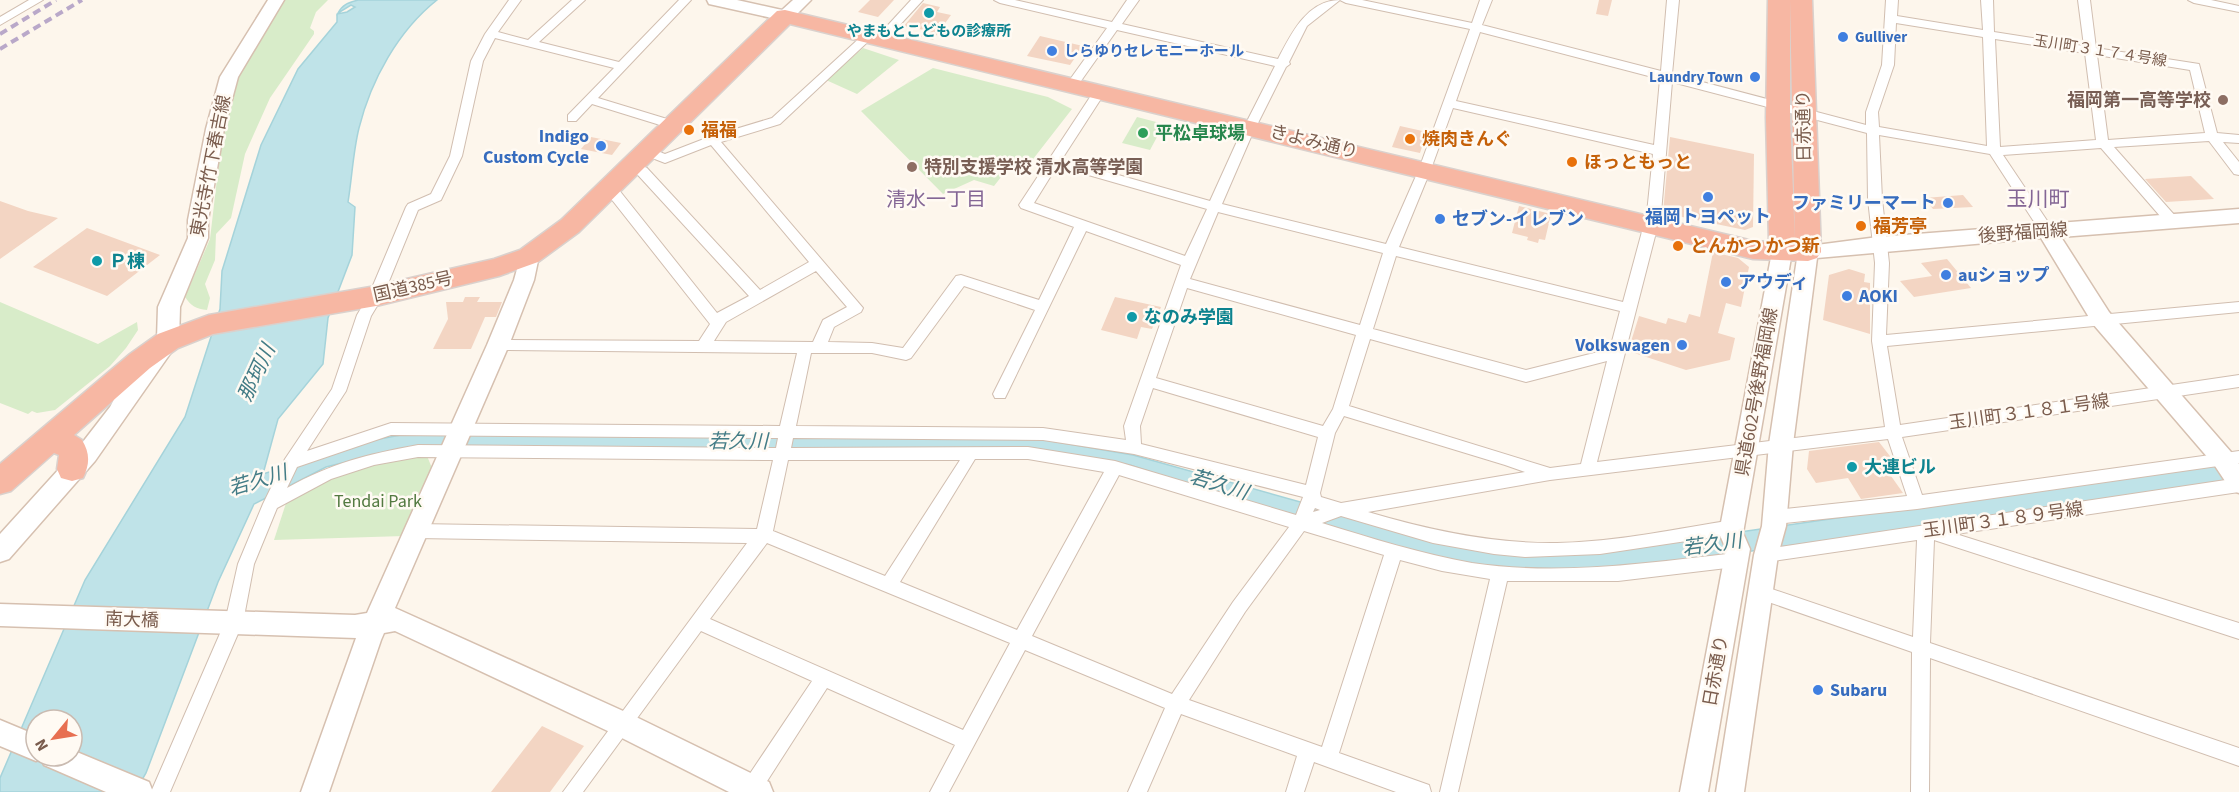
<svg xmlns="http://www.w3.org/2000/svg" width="2239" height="792" font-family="'Source Sans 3','Noto Sans JP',sans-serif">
<rect width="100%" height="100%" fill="#fdf6ec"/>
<g fill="#d8ecc9">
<path d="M285 0H328L316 12 310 28 314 31V34L270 98 245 154 231 218 216 234 215 260 205 284 210 298 207 310C196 309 191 306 185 297L210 239 222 136 237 77Z"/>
<polygon points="863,48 899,60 857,94 826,80"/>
<polygon points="933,68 1048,97 1072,109 1023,172 1009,167 994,186 974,180 943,194 861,111"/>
<polygon points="1137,117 1164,124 1150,150 1122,143"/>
<polygon points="0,302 98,344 137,322 138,330 126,348 110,366 55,410 37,413 32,411 28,414 0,403"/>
<polygon points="418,456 427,456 432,468 404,536 274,540 287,500 330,477 373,464"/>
</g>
<path fill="#bfe3e8" stroke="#a5d3da" stroke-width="1.5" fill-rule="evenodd" d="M358 0H437C398 31 371 80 359 128 353 152 352 178 348 202L355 207 352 255 328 318 323 364 278 419 263 474 374 440 422 431 1028 437 1133 455 1425 537 1474 547 1698 538 2239 460V482L1617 570 1473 567 1275 513 1130 465 1027 447 374 455 326 467 254 504 218 582 146 773 135 792H0V778L85 580 185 417 220 309 222 271 261 145 298 69 337 22V14L347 12 355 7 351 5 338 13C343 4 348 3 358 0ZM36 720H72V756H36Z"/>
<g fill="#f3d5c3">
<polygon points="870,0 894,0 878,17 858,12"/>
<polygon points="1599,0 1612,0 1608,16 1596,14"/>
<polygon points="923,3 940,7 937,12 951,15 933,40 919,36 924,30 904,26"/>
<polygon points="1040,36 1083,46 1070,65 1027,56"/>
<polygon points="1400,126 1427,132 1420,153 1392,147"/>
<polygon points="591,137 621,143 612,155 581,149"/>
<polygon points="1670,137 1754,154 1753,227 1745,230 1663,213"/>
<polygon points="2191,176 2214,199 2166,202 2145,179"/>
<polygon points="1963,195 1973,207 1933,209 1924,198"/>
<polygon points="0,201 28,211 58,218 0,259"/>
<polygon points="1519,206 1551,214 1545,240 1539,239 1538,243 1527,240 1528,237 1512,233"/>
<polygon points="87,228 160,255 107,296 33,267"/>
<polygon points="1713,252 1738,258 1749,267 1741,307 1726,303 1718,333 1735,338 1730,360 1686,370 1628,351 1639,316 1666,324 1668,318 1686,323 1689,314 1700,317"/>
<polygon points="1947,259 1971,288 1914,297 1900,281 1932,276 1921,263"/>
<polygon points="1849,269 1865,274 1864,282 1870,283 1870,334 1823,320 1829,275"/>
<polygon points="465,297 480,297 477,302 502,302 496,317 485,317 471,349 433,349 448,319 446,302 463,302"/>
<polygon points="1115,297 1161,307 1152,329 1141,327 1137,339 1101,330"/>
<polygon points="1879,442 1893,460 1898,475 1891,476 1903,493 1861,499 1848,478 1816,483 1807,469 1809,451"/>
<polygon points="542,726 584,746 550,792 491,792"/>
</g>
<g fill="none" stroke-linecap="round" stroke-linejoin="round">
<g stroke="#d1beb0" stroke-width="2">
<g id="street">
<polygon points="29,0 43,0 0,25 0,17"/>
<path d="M509 0H521L498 32 528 40 572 0H585L539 42 619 62 679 0H691L598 98 677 122 679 125 673 129 592 104 576 121H568V115L614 68 495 38 483 61 462 156 441 200 418 210 383 296 371 316 346 391 307 451 391 423 780 426 797 353 498 350 493 349 491 345 493 341 498 340 699 341 710 324 605 191 604 188 605 185H615L717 313 749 296 637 174 626 166 632 162 647 168 760 290 809 262 711 145 665 163 642 154 640 151 646 147 665 154 709 137 772 118 864 34 868 33 874 36 780 124 721 142 863 308 861 312 834 327 828 342 872 343 903 348 956 276 961 275 1039 300 1074 227 1021 208 1019 205 1096 88 1100 87 1106 91 1062 159 1210 201 1239 137 1275 66 1117 30 1076 88 1072 89 1066 85 1107 28 1000 3 994 0H1015L1112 22 1127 0H1139L1122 24 1278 59C1291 34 1307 0 1340 0L1307 26 1289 62 1290 64 1286 67 1251 137 1222 204 1386 244 1419 169 1470 29 1346 3 1340 0H1362L1472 23 1480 0H1492L1482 25 1661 71 1667 0H1679L1672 74 1866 125V112L1882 65 1886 0H1898L1897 16 1983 30 1981 0H1993L1994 32 2084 46 2078 0H2090L2096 48 2199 64 2217 133 2239 135V143L2223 142 2239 162V175L2234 174 2209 141 2114 147 2177 218 2179 221 2177 224H2167L2101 148 2003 155 2054 231 2047 236 2042 234 1990 154 1879 135 1882 199 1889 263 1886 335 2239 302V312L1887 346 1900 425 2239 375V387L1902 437 1922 495 2239 451V463L1917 509 1775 524 1769 522 1767 517 1769 512 1775 510 1907 496 1888 439 1550 480 1368 512C1429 530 1493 544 1557 543 1616 542 1675 529 1733 520L1739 522 1741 527 1739 532 1733 534 1600 554 1525 557 1494 554 1433 543 1341 516 1322 523C1371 538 1421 554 1472 563 1559 576 1648 563 1735 553L1741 555 1743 560 1741 565 1735 567 1618 581H1507L1458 792H1440L1490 579 1442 571 1400 560 1339 753 1429 785 1431 792H1396L1314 762 1304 792H1286L1297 756 1181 714 1147 792H1128L1165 708 1025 650 949 792H930L955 745 827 688 760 792H744L743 788 745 781 812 681 701 631 583 792H563L747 543 416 538 410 536 408 531 410 526 416 524 757 529 773 460 418 457 374 465 331 479 277 508 254 564 243 622 170 792H151L225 622 238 564 263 504 285 459 332 389 357 315 369 295 406 207 408 204 431 194 450 156 471 61 485 34ZM1896 23 1983 37 1987 146 1879 127 1878 112 1894 65ZM1480 32 1660 79 1654 145 1456 101ZM1995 39 2085 53 2096 140 2000 147ZM2097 55 2190 70 2205 133 2108 140ZM1672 82 1867 133 1868 199 1875 263 1872 341 1885 427 1597 462 1661 213ZM1453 108 1653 154 1647 213 1623 302 1399 247 1431 169ZM1057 166 1207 209 1185 256 1034 203ZM1218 212 1383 253 1360 325 1190 279ZM1086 231 1181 265 1124 426 1126 440 1043 428 796 426 811 353H872L906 360 911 358 964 286 1035 310 993 394 995 398H1005ZM1396 256 1620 311 1610 349 1526 370 1373 329ZM816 271 847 307 823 320 813 342 714 341 726 322ZM1187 288 1356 335 1333 409 1323 426 1156 378ZM1370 339 1526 382 1607 361 1581 464 1550 468 1349 406ZM1153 388 1318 437 1306 485 1141 444 1140 426ZM1344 416 1505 465 1525 472 1341 503 1321 497 1320 493 1335 433ZM391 435 778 438 776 448 418 445C368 454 332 463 287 488L297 467ZM793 438 1043 440 1134 454 1303 497 1296 515 1115 461 1028 447 791 448ZM975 459H1028L1104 472 1017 630 900 582ZM788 460H960L885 576 773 531ZM1119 475 1289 527 1233 602 1172 694 1032 636ZM1315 508 1320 510 1313 512ZM1304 531 1384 555 1322 747 1189 700 1245 612ZM767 543 1010 643 963 730 710 619Z"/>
<polygon points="911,0 923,0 885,41 877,41 877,37"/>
<polygon points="2188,0 2211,0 2239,6 2239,12 2194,3"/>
<polygon points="2239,478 2239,492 1956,534 2239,623 2239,639 1934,540 1930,643 2239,748 2239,766 1930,658 1929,792 1911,792 1912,652 1754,597 1752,592 1754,587 1760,585 1913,637 1917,540 1766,562 1760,560 1758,555 1760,550"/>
</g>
</g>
<g stroke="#d6c0b0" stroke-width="3">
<g id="secondary">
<polygon points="268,0 284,0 238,77 224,129 208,220 208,238 180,307 179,341 95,461 9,559 0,562 0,534 79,447 110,407 123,383 157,339 158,307 188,238 188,220 206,129 220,77"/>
<polygon points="707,0 737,0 782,10 793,0 811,0 791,20 785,21 709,4"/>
<polygon points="2239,209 2239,223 2061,237 2109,312 2231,452 2239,464 2239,493 2231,490 2215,466 2093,324 2041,238 1817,258 1793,444 1786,526 1778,555 1744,792 1716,792 1754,555 1762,526 1769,444 1798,252 1801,247 1878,237"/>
<polygon points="1782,245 1789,247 1792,252 1743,533 1750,549 1708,792 1680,792 1726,549 1719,533 1772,252 1775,247"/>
<polygon points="529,249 536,251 539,256 534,280 509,345 395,608 632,715 769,782 773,792 729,792 612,733 395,631 384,633 381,640 329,792 301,792 356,638 0,626 0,604 355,615 367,613 487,345 514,280 522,251"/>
<polygon points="0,720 36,735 36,756 72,756 72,750 149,782 153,792 106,792 44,765 41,759 36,761 0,746"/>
</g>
</g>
<g stroke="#dad1cd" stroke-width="3">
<path id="highway" d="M1768 0H1790V118L1795 242 1790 0H1812L1821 252 1817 258 1808 261 1753 259 790 24 579 232 538 262 499 276 376 306 213 334 178 348 150 368 74 435 82 440C90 453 90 464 83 478L72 481 61 478 57 469 59 455 54 453 11 491 0 494V464L130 354 158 334 209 315 376 286 494 259 520 250 561 220 777 11 785 10 1753 241 1769 242 1766 118Z"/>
</g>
<use href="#street" fill="#fff" fill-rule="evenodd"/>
<use href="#secondary" fill="#fff" fill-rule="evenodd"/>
<use href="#highway" fill="#f7b7a3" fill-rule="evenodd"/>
<g stroke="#b9a8c9" stroke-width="4" stroke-dasharray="8 5" stroke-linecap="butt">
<polyline points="0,34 56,0"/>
<polyline points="0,49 82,0"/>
</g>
</g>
<g fill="#0f9aa8" stroke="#fffaf3" stroke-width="2">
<circle cx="929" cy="13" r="6"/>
<circle cx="97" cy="261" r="6"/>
<circle cx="1132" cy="317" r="6"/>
<circle cx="1852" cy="467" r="6"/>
</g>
<g fill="#3f7fe0" stroke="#fffaf3" stroke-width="2">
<circle cx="1843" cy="37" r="6"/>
<circle cx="1052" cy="51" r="6"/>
<circle cx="1755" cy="77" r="6"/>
<circle cx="601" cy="146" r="6"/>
<circle cx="1708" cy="197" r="6"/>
<circle cx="1948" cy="203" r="6"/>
<circle cx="1440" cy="219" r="6"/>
<circle cx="1946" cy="275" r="6"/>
<circle cx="1726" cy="282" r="6"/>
<circle cx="1847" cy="296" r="6"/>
<circle cx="1682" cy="345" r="6"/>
<circle cx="1818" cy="690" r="6"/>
</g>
<g fill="#8d6e63" stroke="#fffaf3" stroke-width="2">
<circle cx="2223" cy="100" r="6"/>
<circle cx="912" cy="167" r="6"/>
</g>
<g fill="#e8710a" stroke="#fffaf3" stroke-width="2">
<circle cx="689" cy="130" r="6"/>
<circle cx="1410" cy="139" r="6"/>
<circle cx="1572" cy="162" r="6"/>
<circle cx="1861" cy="226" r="6"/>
<circle cx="1678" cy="246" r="6"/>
</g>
<circle fill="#2e9e5b" stroke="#fffaf3" stroke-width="2" cx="1143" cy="133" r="6"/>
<g text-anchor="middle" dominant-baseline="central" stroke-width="5" stroke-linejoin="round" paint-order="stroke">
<g font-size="15" font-weight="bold" fill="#0d838f" stroke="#fffaf3">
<text x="929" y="31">やまもとこどもの診療所</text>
</g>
<g font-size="15" font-weight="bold" fill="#366cbe" stroke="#fffaf3" text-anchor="start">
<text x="1855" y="37">Gulliver</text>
<text x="1064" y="51">しらゆりセレモニーホール</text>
<text x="1743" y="77" text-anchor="end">Laundry Town</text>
</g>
<g font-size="15" fill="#7a5c4d" stroke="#fffaf3">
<text transform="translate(2100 51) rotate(9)">玉川町３１７４号線</text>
</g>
<g font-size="18" font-weight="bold" fill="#785e54" stroke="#fffaf3" text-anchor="end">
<text x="2211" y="100">福岡第一高等学校</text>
<text x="924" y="167" text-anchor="start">特別支援学校 清水高等学園</text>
</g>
<g font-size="18" fill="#7a5c4d" stroke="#fffaf3">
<text transform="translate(1804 126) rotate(-91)">日赤通り</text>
<text transform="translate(1314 142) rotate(14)">きよみ通り</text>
<text transform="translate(211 166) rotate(-79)">東光寺竹下春吉線</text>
<text transform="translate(2023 233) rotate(-4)">後野福岡線</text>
<text transform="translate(413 287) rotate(-13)">国道385号</text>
<text transform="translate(1757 392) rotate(-80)">県道602号後野福岡線</text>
<text transform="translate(2029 412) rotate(-8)">玉川町３１８１号線</text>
<text transform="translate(2003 520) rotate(-8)">玉川町３１８９号線</text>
<text transform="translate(132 620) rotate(2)">南大橋</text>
<text transform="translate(1716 671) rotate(-80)">日赤通り</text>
</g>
<g font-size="18" font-weight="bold" fill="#c56008" stroke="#fffaf3" text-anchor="start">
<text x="701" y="130">福福</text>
<text x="1422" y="139">焼肉きんぐ</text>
<text x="1584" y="162">ほっともっと</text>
<text x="1873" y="226">福芳亭</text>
<text x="1690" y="246">とんかつ かつ新</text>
</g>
<g font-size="18" font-weight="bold" fill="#27864d" stroke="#fffaf3" text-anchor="start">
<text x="1155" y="133">平松卓球場</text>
</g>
<g font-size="18" font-weight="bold" fill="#366cbe" stroke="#fffaf3" text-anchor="start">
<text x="589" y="136" text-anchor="end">Indigo<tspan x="589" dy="21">Custom Cycle</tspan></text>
<text x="1936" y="203" text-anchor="end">ファミリーマート</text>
<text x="1708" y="217" text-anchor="middle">福岡トヨペット</text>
<text x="1452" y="219">セブン-イレブン</text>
<text x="1958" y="275">auショップ</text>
<text x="1738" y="282">アウディ</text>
<text x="1859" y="296">AOKI</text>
<text x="1670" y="345" text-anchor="end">Volkswagen</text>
<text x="1830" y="690">Subaru</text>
</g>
<g font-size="18" font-weight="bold" fill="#0d838f" stroke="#fffaf3" text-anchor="start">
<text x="109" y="261">Ｐ棟</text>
<text x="1144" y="317">なのみ学園</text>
<text x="1864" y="467">大連ビル</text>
</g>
<g font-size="18" fill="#537a41" stroke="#fffaf3">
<text x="378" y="501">Tendai Park</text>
</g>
<g font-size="20" fill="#846695" stroke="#fffaf3">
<text x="936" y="200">清水一丁目</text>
</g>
<g font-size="20" font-style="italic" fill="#437c86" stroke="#fffaf3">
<text transform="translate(257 373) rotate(-65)">那珂川</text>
<text x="738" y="442">若久川</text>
<text transform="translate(258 481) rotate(-17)">若久川</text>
<text transform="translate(1219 485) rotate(17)">若久川</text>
<text transform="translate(1712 545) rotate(-8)">若久川</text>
</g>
<g font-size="21" fill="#846695" stroke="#fffaf3">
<text x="2038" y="199">玉川町</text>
</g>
</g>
<g transform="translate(54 738) rotate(240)"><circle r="28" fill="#fffaf3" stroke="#cabbb1" stroke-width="1.5"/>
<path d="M0-4.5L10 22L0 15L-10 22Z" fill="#e76f51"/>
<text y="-9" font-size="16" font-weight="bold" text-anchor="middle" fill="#7a5c4d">N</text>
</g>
</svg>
